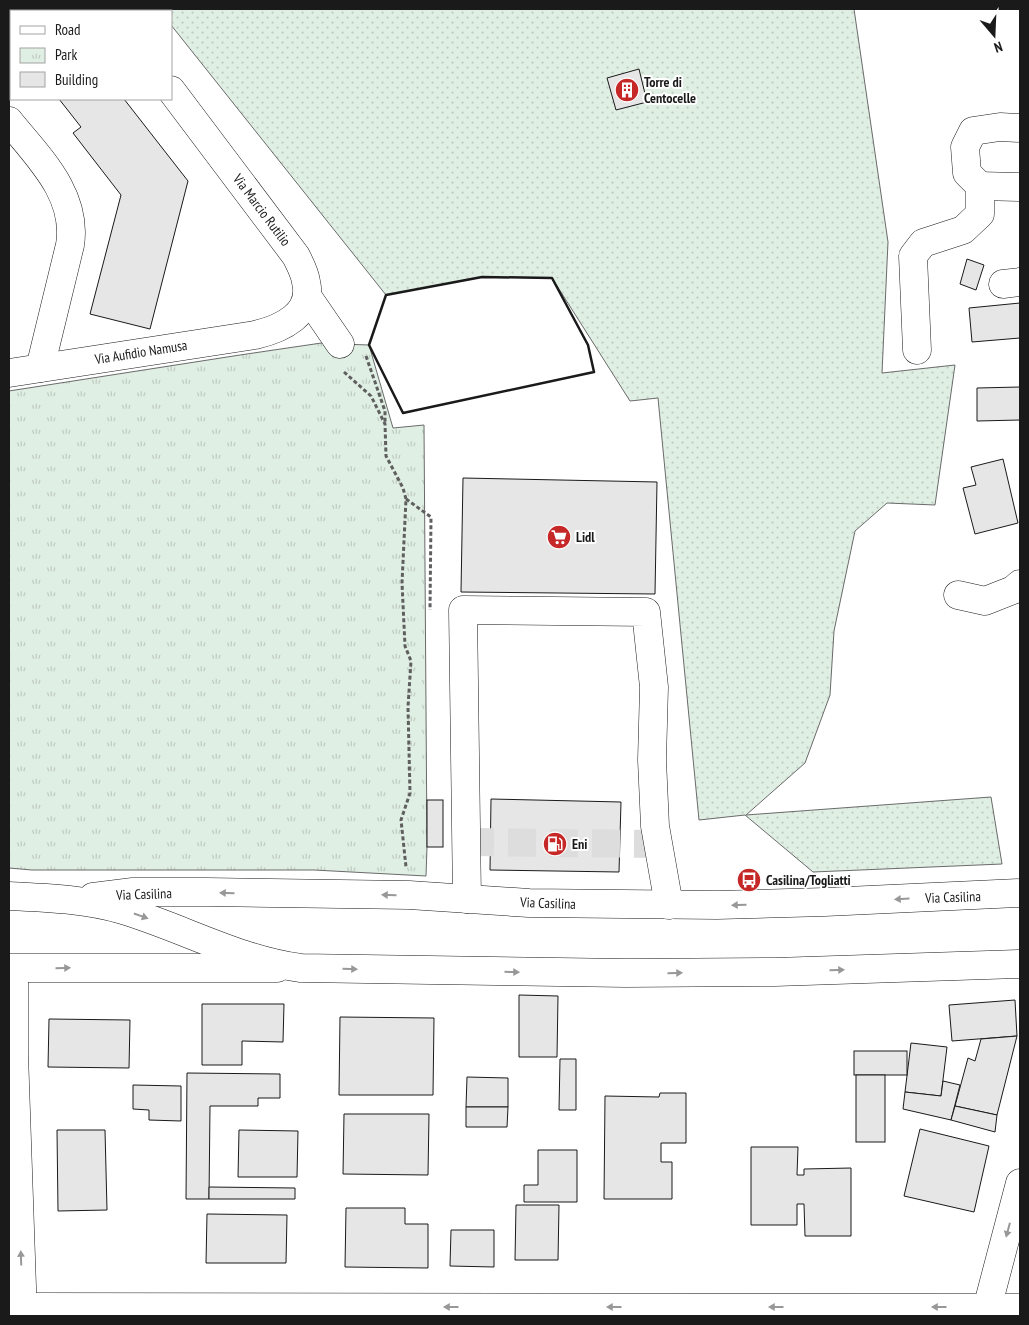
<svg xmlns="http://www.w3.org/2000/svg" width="1029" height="1325" font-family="'PT Sans Narrow',sans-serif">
<defs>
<pattern id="grass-dots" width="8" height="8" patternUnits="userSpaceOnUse" patternTransform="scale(1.25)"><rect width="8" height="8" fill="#e0efe3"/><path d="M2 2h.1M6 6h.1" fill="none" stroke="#c0ccc2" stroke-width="1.8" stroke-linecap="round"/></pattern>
<pattern id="park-tufts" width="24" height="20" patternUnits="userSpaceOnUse" patternTransform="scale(1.25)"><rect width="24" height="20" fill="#e0efe3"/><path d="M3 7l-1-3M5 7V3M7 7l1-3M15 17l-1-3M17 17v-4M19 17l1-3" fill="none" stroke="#c0ccc2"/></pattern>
</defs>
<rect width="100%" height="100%" fill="#fff"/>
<polygon fill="url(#grass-dots)" stroke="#6a6a6a" points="159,9 854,9 888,242 882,373 955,365 935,505 887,503 855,531 834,631 830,695 805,763 746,815 991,797 1002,864 813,872 745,815 699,820 658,398 630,401 552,278 482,277 386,295 171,25 171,11 161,11"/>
<polygon fill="url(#park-tufts)" stroke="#6a6a6a" points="335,341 340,344 369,345 393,428 424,425 427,847 426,876 314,870 32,870 9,868 9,391 240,355"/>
<g fill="#e6e6e6" stroke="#1a1a1a">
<polygon points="9,9 64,9 66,11 11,11 11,37 9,33"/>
<polygon points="639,69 647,102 616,110 607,78"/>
<polygon points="59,99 124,99 188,181 150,329 90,314 121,195 73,133 81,127"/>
<polygon points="967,259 984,265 976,290 960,284"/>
<polygon points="1020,303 1020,338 972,342 969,308"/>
<polygon points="1020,387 1020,420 977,421 977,388"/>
<polygon points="1003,459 1018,523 975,534 963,488 976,485 971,467"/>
<polygon points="463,478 657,482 655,594 461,592"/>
<polygon points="491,799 621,802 619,872 490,870"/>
<rect x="427" y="800" width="16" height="47"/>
<polygon points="519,995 558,996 557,1057 519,1057"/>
<polygon points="1015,1000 1017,1036 952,1041 949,1005"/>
<polygon points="202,1004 284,1004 283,1042 242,1041 242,1065 202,1065"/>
<polygon points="340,1017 434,1018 433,1095 339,1095"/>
<polygon points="49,1019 130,1020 129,1068 48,1067"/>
<polygon points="1017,1036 997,1115 955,1106 968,1058 975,1061 981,1039"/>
<polygon points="911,1043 947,1047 941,1096 905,1092"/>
<rect x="854" y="1051" width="53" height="24"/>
<polygon points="560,1059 576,1059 576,1110 559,1110"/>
<polygon points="187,1073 280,1074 280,1098 258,1098 258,1106 210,1106 209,1199 186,1199"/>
<rect x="856" y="1075" width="29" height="67"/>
<polygon points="467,1077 508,1078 508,1107 466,1107"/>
<polygon points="943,1081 960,1085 951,1120 903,1109 905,1092 941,1096"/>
<polygon points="133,1085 181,1086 181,1121 149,1120 149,1110 133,1109"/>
<polygon points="660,1093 686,1093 686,1143 661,1143 661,1162 672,1162 672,1199 604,1199 605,1096 659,1097"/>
<polygon points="955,1106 997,1115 995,1132 951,1120"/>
<polygon points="466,1107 508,1107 507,1127 466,1127"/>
<polygon points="344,1114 429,1114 428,1175 343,1174"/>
<polygon points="920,1129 989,1146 974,1212 904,1196"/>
<polygon points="57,1130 105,1130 107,1210 58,1211"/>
<polygon points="239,1130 298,1131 297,1177 238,1177"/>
<polygon points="751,1147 798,1147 797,1175 804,1175 804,1169 851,1168 851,1236 805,1236 804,1204 797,1204 797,1225 751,1225"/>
<polygon points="538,1150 577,1150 577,1202 524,1202 524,1185 538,1185"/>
<polygon points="209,1187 295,1188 295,1199 209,1199"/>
<polygon points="516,1205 559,1205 558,1260 515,1260"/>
<polygon points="346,1208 405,1208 405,1224 428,1224 428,1268 345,1267"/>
<polygon points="207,1214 287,1215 286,1263 206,1263"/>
<polygon points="451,1230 494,1230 494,1267 450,1266"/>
</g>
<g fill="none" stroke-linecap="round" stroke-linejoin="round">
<polyline stroke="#ddd" stroke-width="28" stroke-dasharray="28 14" stroke-linecap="butt" points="466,842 657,844"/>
<g stroke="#1a1a1a" stroke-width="29">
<g id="minor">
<polyline points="110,9 112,11"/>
<path d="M9 121C38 157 78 194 70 245L40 368"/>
<polyline points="980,186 1020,187"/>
<polyline points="1003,284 1020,282"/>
<polyline points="307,296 340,344"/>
<polyline points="917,350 913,256 923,243 963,230 980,214 980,186 967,173 965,147 973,131 1000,127 1020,128"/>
<path d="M9 373 255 335C281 329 314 314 306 282 305 273 300 264 296 256L171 90"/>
<polyline points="958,595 985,601 1013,590 1020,584"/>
<polyline points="467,899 463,610 646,612 654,687 652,760 655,826 669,905"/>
<polyline points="9,968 277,968"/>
<polyline points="14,969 14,1054 23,1316"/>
<polyline points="23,1307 1020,1308"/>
<polyline points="985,1316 1020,1183"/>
</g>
</g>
<g stroke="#1a1a1a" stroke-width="29">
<g id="major">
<path d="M9 896C47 898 85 899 123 910 183 928 239 960 301 968L626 973 775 972 1020 964"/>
<polyline points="93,897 133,892 207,892 409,895 529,903 717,905 825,902 1020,893"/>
</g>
</g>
<g stroke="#5f5f5f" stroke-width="3" stroke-dasharray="4 2.5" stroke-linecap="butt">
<polyline points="366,356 385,411 385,424"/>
<polyline points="344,372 371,396 385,424 386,456 403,488 406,499 402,583 405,646 411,661 408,707 410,793 401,820 406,867"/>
<polyline points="406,499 431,517 430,610"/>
</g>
<use href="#minor" stroke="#fff" stroke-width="28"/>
<use href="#major" stroke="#fff" stroke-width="28"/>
<polygon stroke="#1a1a1a" stroke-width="2.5" points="482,277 552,278 588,345 594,372 403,413 369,345 386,295"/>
</g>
<defs><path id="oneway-solid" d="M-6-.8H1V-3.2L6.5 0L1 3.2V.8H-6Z" transform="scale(1.25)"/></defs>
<g fill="#989898">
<use href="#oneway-solid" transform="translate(227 893) rotate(-178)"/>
<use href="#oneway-solid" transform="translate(389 895) rotate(-178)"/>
<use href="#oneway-solid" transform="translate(902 899) rotate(177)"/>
<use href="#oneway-solid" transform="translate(739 905) rotate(178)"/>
<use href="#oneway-solid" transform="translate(141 916) rotate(19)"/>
<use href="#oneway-solid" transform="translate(63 968) rotate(-1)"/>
<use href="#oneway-solid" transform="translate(350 969) rotate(1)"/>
<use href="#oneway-solid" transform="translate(837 970) rotate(-2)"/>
<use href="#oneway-solid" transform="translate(512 972) rotate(1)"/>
<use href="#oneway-solid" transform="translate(675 973) rotate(-1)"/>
<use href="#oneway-solid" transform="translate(1008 1230) rotate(105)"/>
<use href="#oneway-solid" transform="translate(21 1258) rotate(-92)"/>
<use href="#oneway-solid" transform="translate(451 1307) rotate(-180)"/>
<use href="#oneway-solid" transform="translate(614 1307) rotate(-180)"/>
<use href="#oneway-solid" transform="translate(776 1307) rotate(-180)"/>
<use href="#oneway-solid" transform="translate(939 1307) rotate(-180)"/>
</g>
<defs>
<g id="building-disc" transform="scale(1.25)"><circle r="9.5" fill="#c62828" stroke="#fff"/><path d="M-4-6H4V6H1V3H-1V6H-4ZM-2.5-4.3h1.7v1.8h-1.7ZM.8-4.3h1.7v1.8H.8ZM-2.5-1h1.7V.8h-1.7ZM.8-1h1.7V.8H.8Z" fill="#fff"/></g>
<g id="supermarket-disc" transform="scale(1.25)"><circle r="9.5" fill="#c62828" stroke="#fff"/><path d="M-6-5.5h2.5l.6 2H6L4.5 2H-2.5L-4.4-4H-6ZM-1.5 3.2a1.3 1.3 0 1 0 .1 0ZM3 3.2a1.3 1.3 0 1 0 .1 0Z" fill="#fff"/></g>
<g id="fuel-disc" transform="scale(1.25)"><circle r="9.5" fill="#c62828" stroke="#fff"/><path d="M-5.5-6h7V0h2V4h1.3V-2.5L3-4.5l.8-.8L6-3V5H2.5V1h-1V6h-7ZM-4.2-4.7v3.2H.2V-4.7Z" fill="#fff"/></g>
<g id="bus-disc" transform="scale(1.25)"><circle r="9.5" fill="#c62828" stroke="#fff"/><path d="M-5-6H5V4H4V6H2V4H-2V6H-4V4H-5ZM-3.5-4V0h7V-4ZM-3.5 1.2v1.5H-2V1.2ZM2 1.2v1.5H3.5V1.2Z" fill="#fff"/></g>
</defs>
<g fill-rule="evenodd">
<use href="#building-disc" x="627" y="90"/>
<use href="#supermarket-disc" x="559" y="537"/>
<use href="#fuel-disc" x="555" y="844"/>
<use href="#bus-disc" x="749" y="880"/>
</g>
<g text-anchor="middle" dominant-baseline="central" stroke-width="4" stroke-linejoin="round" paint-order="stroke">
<g font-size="14" font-weight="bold" fill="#1a1a1a" stroke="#fff" text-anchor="start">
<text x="644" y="82">Torre di<tspan x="644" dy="16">Centocelle</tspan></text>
<text x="576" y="537">Lidl</text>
<text x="572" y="844">Eni</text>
<text x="766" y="880">Casilina/Togliatti</text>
</g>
<g font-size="14" fill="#1a1a1a" stroke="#fff">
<text transform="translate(262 210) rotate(53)">Via Marcio Rutilio</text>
<text transform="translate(141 352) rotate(-9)">Via Aufidio Namusa</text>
<text transform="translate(144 894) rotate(-2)">Via Casilina</text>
<text transform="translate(953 897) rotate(-2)">Via Casilina</text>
<text transform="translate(548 903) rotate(2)">Via Casilina</text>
</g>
</g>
<rect width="1029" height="1325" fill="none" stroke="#1a1a1a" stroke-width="20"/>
<rect x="10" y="10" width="162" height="90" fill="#ffffff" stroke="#a3a3a3"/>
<rect x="20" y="26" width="25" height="8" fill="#ffffff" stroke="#a3a3a3"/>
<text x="55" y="35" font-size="15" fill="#1a1a1a">Road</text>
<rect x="20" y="48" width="25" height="15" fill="url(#park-tufts)" stroke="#a3a3a3"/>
<text x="55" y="60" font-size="15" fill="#1a1a1a">Park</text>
<rect x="20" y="72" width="25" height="15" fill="#e6e6e6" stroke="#a3a3a3"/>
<text x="55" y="85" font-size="15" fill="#1a1a1a">Building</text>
<g transform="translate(994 35) rotate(161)" stroke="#ffffff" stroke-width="4" paint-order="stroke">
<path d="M0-4L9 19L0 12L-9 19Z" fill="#1a1a1a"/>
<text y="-8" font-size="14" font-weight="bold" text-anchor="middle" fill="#1a1a1a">N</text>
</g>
</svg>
